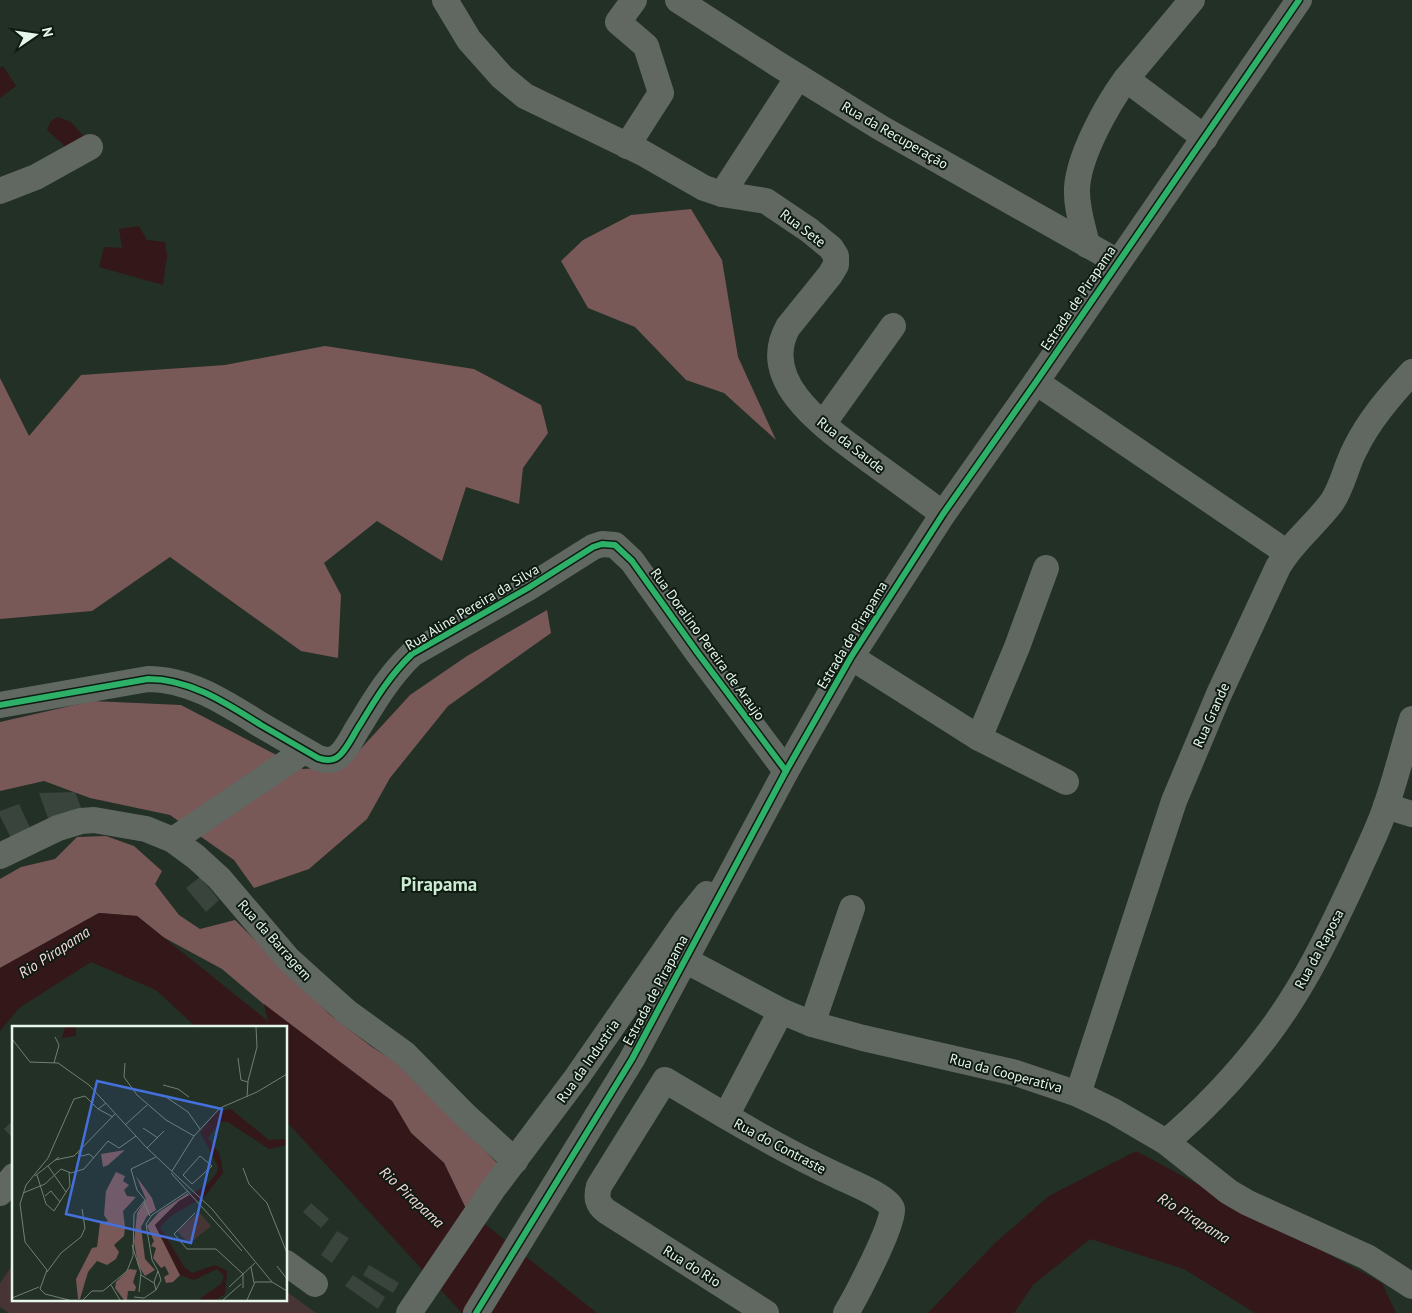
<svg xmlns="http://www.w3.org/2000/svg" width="1412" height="1313" font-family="'PT Sans',sans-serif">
<rect width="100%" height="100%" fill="#223026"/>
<polygon fill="#473535" points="14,1263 14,1299 286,1299 286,1291 316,1313 9,1313 0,1307 0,1283"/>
<g fill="#795858">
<polygon points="691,209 722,260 738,357 776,440 724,393 686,380 635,327 588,308 561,261 583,240 631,215"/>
<polygon points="325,346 474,369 541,405 548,433 523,468 519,504 466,487 442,561 377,521 324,563 341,595 338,658 301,651 170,557 92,611 0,619 0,378 29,436 81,375 225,365"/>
<polygon points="547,610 551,633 448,706 390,778 367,819 309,869 254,888 234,860 170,815 90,798 44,781 0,791 0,722 92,701 181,705 303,769 345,766 410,695 467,656"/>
<polygon points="106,836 134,846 162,871 155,884 179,915 200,929 235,920 329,1014 372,1047 403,1067 499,1165 466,1209 444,1163 411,1133 392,1101 306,1040 222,969 163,937 137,916 99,913 0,968 0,879 21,867 55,859 77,837"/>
</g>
<g fill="#341718">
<polygon points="3,66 16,86 0,98 0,68"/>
<polygon points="58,117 71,122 84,137 69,150 47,130 51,121"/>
<polygon points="139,226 147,240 165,242 167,256 163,285 99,267 104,247 122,248 119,229"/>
<polygon points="99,913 137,916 268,1021 264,1004 392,1101 411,1133 444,1163 466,1209 597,1313 462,1313 286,1121 286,1027 196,1027 156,990 91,962 19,1008 0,1031 0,968"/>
<polygon points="1136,1151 1382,1283 1396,1313 1255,1313 1184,1269 1090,1239 1033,1285 1014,1313 928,1313 995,1243 1049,1196"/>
</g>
<g fill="#39453c">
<polygon points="75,792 82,810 48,818 39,793"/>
<polygon points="19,804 33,834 13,842 0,816 0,811"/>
<polygon points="200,877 219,900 206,912 186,888"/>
<polygon points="14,1119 14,1139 4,1129"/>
<polygon points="311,1203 329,1219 321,1228 303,1212"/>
<polygon points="337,1231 349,1238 332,1263 321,1255"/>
<polygon points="369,1265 399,1283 393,1293 363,1275"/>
<polygon points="353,1275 385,1297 378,1309 345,1286"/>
</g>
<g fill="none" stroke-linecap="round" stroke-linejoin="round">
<g stroke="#616862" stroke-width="26">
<path d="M445 0 469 40 502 77 525 96 643 153 704 188 722 194 766 201 809 230 831 248 836 256V265L830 275 788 327C756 384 831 431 869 460 894 478 919 496 943 514"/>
<polyline points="678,0 779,65 881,128 1118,262"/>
<polyline points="1192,0 1126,79 1205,138"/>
<polyline points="627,146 661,93 646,46 618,22 634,0"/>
<polyline points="0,191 36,177 90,147"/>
<polyline points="722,194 798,77"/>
<path d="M1087 245C1083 227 1076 207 1077 188 1079 155 1107 105 1126 79"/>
<polyline points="1036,382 1286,552"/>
<polyline points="823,424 893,326"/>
<polyline points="851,657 979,738 1066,782"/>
<path d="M0 705 148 679C190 679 226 703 261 725 280 736 299 747 318 758 326 761 334 761 340 755 349 746 354 733 361 723 376 698 391 674 412 654L528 588 593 547 602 544 615 545 632 561 697 652 786 771"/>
<polyline points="979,738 1017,647 1046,568"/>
<polyline points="1386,806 1412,814"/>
<polyline points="173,840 304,751"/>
<polyline points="0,856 58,828 81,821 94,820 146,829 173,840 196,857 219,878 288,959 320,988 347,1012 405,1054 465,1115 515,1161"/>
<polyline points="666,950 781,1011 812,1024 863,1038 1016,1073 1078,1094 1113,1111 1166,1142 1229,1192 1248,1203 1367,1257 1412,1286"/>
<polyline points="812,1024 852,908"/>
<path d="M1078 1094 1174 801 1219 694 1278 567C1292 542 1315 525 1332 502 1343 485 1346 466 1355 449 1369 420 1391 395 1412 372"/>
<polyline points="726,1116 781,1011"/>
<path d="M1166 1142C1203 1111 1236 1076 1265 1038 1303 989 1330 932 1356 876 1366 853 1378 830 1386 806 1396 778 1403 748 1412 719"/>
<polyline points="0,1193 14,1176"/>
<polyline points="286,1263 315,1284"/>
<polyline points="409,1313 493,1189 577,1077 686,920 707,894"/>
<polyline points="476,1313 632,1059 786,771 851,657 943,514 1036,382 1299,0"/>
<path d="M766 1313 606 1211C597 1204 596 1197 599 1186L665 1080C722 1114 778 1148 838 1176 850 1182 889 1197 892 1209 895 1223 855 1298 846 1313"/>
</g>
<g stroke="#0f1b12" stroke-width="9">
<g id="cycleway">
<path d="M0 705 148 679C190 679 226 703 261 725 280 736 299 747 318 758 326 761 334 761 340 755 349 746 354 733 361 723 376 698 391 674 412 654L528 588 593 547 602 544 615 545 632 561 697 652 786 771"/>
<polyline points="476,1313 632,1059 786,771 851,657 943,514 1036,382 1299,0"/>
</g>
</g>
<use href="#cycleway" stroke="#2db169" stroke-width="6"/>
</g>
<g text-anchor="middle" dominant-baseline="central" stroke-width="4" stroke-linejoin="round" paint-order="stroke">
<g font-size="14" fill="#e6f7ea" stroke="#0f1b12">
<text transform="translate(895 135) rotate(30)">Rua da Recuperação</text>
<text transform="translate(803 228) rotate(37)">Rua Sete</text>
<text transform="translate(1078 298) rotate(-56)">Estrada de Pirapama</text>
<text transform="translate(851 445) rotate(38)">Rua da Saude</text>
<text transform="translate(472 607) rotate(-31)">Rua Aline Pereira da Silva</text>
<text transform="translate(852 635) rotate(-59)">Estrada de Pirapama</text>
<text transform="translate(708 644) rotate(54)">Rua Doralino Pereira de Araujo</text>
<text transform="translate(1211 715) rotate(-66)">Rua Grande</text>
<text transform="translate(275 940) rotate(48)">Rua da Barragem</text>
<text transform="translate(1319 949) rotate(-62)">Rua da Raposa</text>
<text transform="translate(655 990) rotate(-62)">Estrada de Pirapama</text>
<text transform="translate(588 1061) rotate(-55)">Rua da Industria</text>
<text transform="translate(1006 1073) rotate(15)">Rua da Cooperativa</text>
<text transform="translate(780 1146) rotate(28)">Rua do Contraste</text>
<text transform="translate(692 1266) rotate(32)">Rua do Rio</text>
</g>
<g font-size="15" font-style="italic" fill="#f7d8d9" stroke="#0f1b12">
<text transform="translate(54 952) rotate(-33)">Rio Pirapama</text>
<text transform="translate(412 1197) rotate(43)">Rio Pirapama</text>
<text transform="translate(1194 1218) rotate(32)">Rio Pirapama</text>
</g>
<g font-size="19" font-weight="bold" fill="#caead2" stroke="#0f1b12">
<text x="439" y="884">Pirapama</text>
</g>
</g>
<g transform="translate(12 1026)">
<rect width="275" height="275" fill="#223026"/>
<path d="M187 186 199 200 177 218 165 205Z" fill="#473535"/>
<path d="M113 124 96 139 91 141 89 128ZM104 146 113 150 111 155 117 159 112 164 115 170 124 171 111 185 113 201 112 210 102 219 107 226 104 233 95 239 85 235 76 246 68 273H66L64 253 80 222 85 221 88 197 96 195 92 189 94 165ZM124 150 140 172 144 184 135 190 129 201 133 233 143 244 133 250 126 239 122 216 125 187 134 173ZM176 167 179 171 167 175 143 199 168 249 161 256 154 257 152 251 157 248 153 240 149 242 141 232 144 222 139 220 142 215 135 200 147 186ZM117 243 125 244 121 256 124 261 123 265H116L115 274H112L103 262 104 256Z" fill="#795858"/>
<path d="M53 1H64V10L50 12ZM219 83 257 114 275 113V119L257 123 216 96H208L196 112 208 129 211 147 192 171 159 190 148 201 173 242 180 247 203 239 215 245 213 268 204 274H186L209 258 212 250 205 243 182 254 168 249 143 199 167 175 196 158 205 146 206 140 188 106 206 85Z" fill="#341718"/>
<path fill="none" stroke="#708074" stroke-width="1" d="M0 13 18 36 46 37 77 59 135 122 200 183 260 256 275 265M226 32 229 54 236 56M42 37 47 19 43 11M113 37 112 51 125 69 154 94 182 110M151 59 166 63 177 71M151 69 176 86 188 103M235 71 236 55 245 21 244 1M86 83 101 91M113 99 135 79M131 102 146 112M135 122 152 105M66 127 70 130 77 128 82 132M188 130 200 140 180 158 171 149ZM43 134 62 130 103 88M36 140 54 166M231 142 237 158 255 177 275 227M160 145 182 110 208 82 245 66 275 48M159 147 230 225M25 149 34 178 42 185 58 160 57 146M23 150 47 131M11 167 33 158 49 143 59 147 72 143 96 115 107 122 124 110M33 170 39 165 48 176M132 176 138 190M183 187 162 208 175 223H204L231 248V262M120 219 129 247 127 266M265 240 275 253M239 241 242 257M35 246 49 227 69 211 73 202 70 183M129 249 142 257M99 259 108 274M217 261 243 237M144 264 142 256 146 245 140 234 134 198 140 189 176 165M122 271 132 272 144 264 149 254 146 245M0 272 27 261M57 274 33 268 28 263 35 244 13 216 8 178 14 159 36 132 62 73 73 70 86 83 94 77M71 274 80 265H91L115 245 121 230 122 188 133 174 125 164 119 143 144 131M211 274 229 258M235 274 243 256H260"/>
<path fill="#4570dc" fill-opacity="0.15" stroke="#4570dc" stroke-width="2.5" d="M85 55 210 83 179 217 54 188Z"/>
<rect width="275" height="275" fill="none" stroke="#e6f7ea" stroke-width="2.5"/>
</g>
<g transform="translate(35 35) rotate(77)" stroke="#0f1b12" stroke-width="4" paint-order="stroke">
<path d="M0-4L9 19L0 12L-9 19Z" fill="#e6f7ea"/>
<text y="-8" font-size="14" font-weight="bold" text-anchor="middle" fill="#e6f7ea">N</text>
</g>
</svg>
